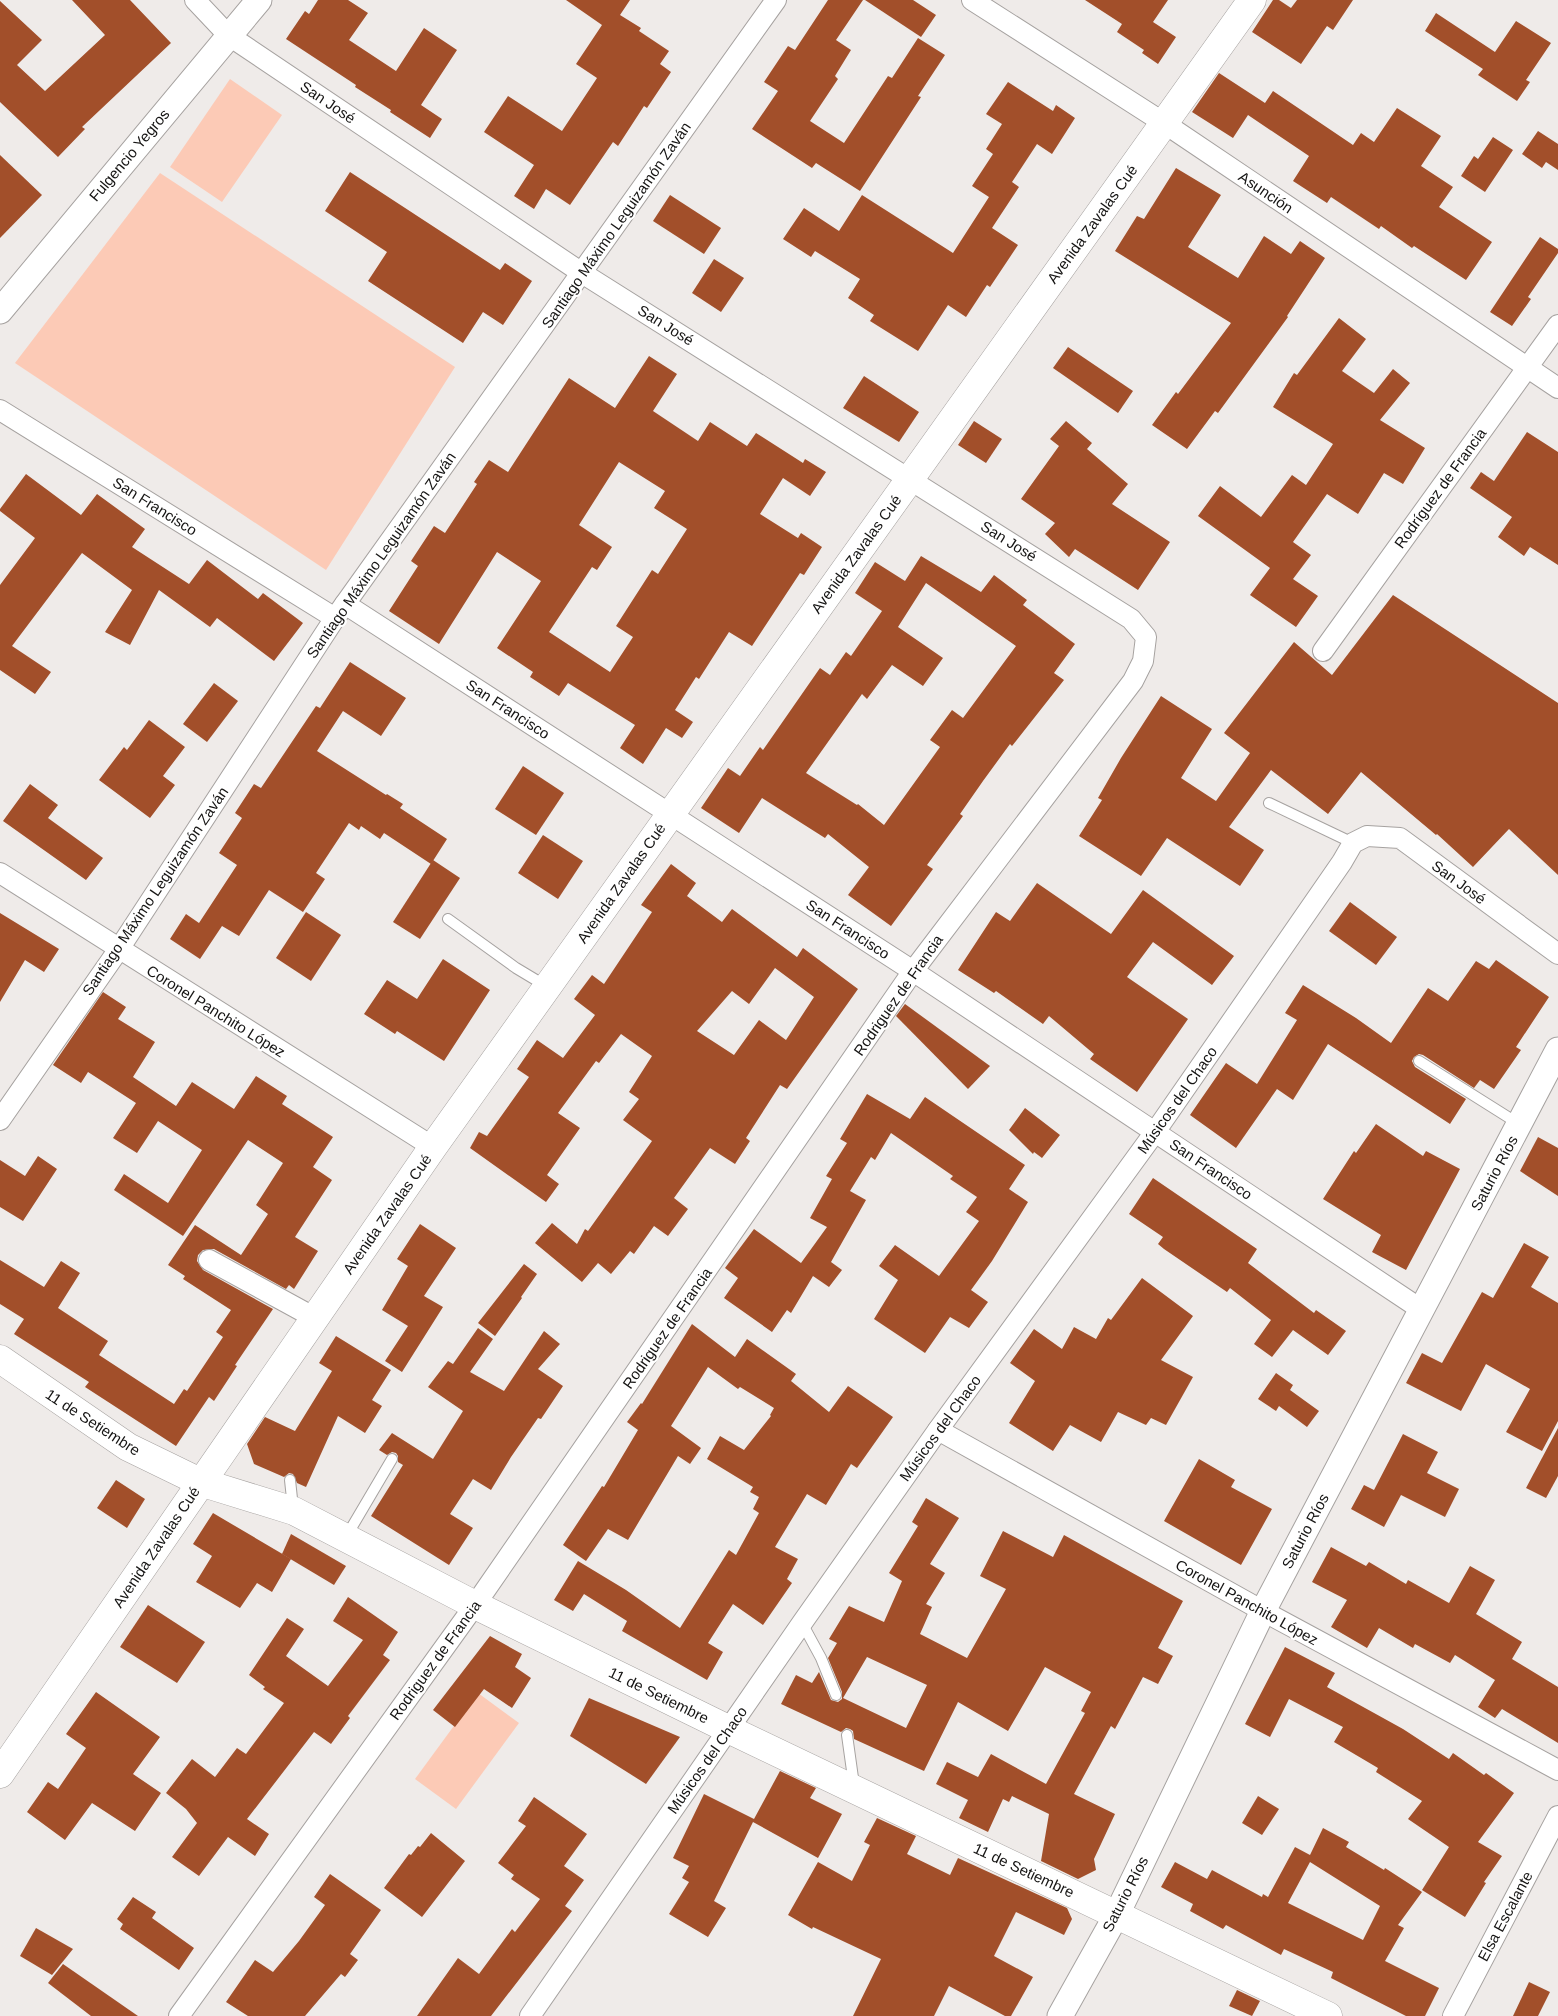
<svg xmlns="http://www.w3.org/2000/svg" width="1558" height="2016" font-family="Helvetica,sans-serif">
<rect width="100%" height="100%" fill="#efebe9"/>
<g fill="#fccab6">
<polygon points="230,79 282,115 222,202 170,167"/>
<polygon points="160,173 455,367 326,570 15,363"/>
<polygon points="478,1693 519,1723 456,1809 415,1779"/>
</g>
<g fill="#a24f2a" fill-rule="evenodd">
<polygon points="72,0 130,0 171,43 82,127 85,129 58,157 0,102 0,1 42,40 17,65 45,91 105,35"/>
<polygon points="318,0 348,0 368,13 349,40 396,71 424,28 457,50 421,105 442,119 430,138 390,112 391,110 355,87 356,85 286,39 305,11 309,14"/>
<polygon points="566,0 630,0 620,15 641,28 639,31 669,51 660,64 671,72 647,108 644,106 618,146 613,142 570,205 546,189 534,209 514,196 534,165 484,132 508,96 562,131 597,78 576,64 602,25"/>
<polygon points="828,0 863,0 836,40 851,50 835,76 838,79 810,121 844,143 888,76 892,78 918,38 945,55 918,96 921,97 860,191 816,163 812,168 752,129 778,91 764,82 788,46 795,50"/>
<polygon points="865,0 913,0 936,15 921,37"/>
<polygon points="1085,0 1168,0 1153,22 1176,37 1158,64 1142,53 1144,50 1117,32 1122,24"/>
<polygon points="1273,0 1279,0 1291,8 1297,0 1353,0 1333,30 1327,26 1301,64 1252,32"/>
<polygon points="1436,13 1495,52 1516,21 1551,43 1526,80 1530,82 1517,101 1478,75 1483,69 1425,31"/>
<polygon points="1219,73 1265,103 1273,91 1353,145 1361,133 1374,142 1397,108 1441,136 1421,166 1453,187 1439,207 1492,242 1466,280 1414,246 1412,248 1381,226 1379,229 1331,197 1327,203 1293,181 1309,156 1248,115 1233,138 1192,112"/>
<polygon points="1008,82 1053,111 1056,105 1075,118 1052,154 1037,144 1012,182 1019,187 992,228 1018,245 990,287 987,285 966,317 948,305 918,351 870,321 874,315 848,298 860,279 815,251 811,257 783,239 804,208 839,231 862,195 953,253 989,197 972,186 993,154 986,149 1002,124 986,114"/>
<polygon points="1538,131 1558,144 1558,170 1546,162 1542,168 1522,154"/>
<polygon points="1493,137 1513,150 1485,192 1461,176 1474,156 1478,159"/>
<polygon points="0,155 42,195 0,238"/>
<polygon points="1176,168 1221,195 1188,247 1238,278 1264,236 1291,254 1300,241 1325,258 1287,316 1288,317 1218,413 1215,411 1187,449 1152,425 1176,392 1178,394 1231,323 1115,251 1137,216 1144,219"/>
<polygon points="350,172 500,270 505,263 532,281 503,325 483,312 463,343 368,281 387,252 325,211"/>
<polygon points="670,195 721,228 704,254 653,221"/>
<polygon points="1540,237 1558,249 1558,253 1528,297 1531,299 1512,326 1490,312"/>
<polygon points="714,259 744,278 721,312 692,293"/>
<polygon points="1339,318 1366,339 1342,371 1374,393 1393,369 1410,383 1380,420 1425,448 1403,484 1384,473 1358,514 1327,494 1293,542 1311,555 1293,579 1318,596 1296,627 1250,595 1270,568 1198,516 1220,486 1261,517 1292,475 1306,485 1333,444 1273,407 1294,373 1297,375"/>
<polygon points="1068,347 1133,391 1118,413 1053,368"/>
<path d="M649 356 677 374 653 411 698 441 710 422 747 446 756 433 803 463 805 459 826 472 810 496 783 478 760 514 798 538 801 533 822 547 804 575 800 573 752 646 729 632 699 679 696 677 675 710 693 722 682 738 666 728 643 764 620 748 635 725 568 683 559 696 530 677 533 672 497 648 541 581 497 552 439 644 389 611 418 566 411 561 434 526 445 533 477 484 474 482 489 460 508 472 569 378 615 408ZM619 462 665 491 654 508 687 529 658 574 652 570 616 626 633 637 610 672 549 632 592 567 597 570 612 547 579 525Z"/>
<polygon points="864,376 919,412 899,442 843,408"/>
<polygon points="974,421 1002,439 986,463 958,445"/>
<polygon points="1066,421 1092,443 1087,449 1128,484 1112,504 1170,542 1138,590 1075,549 1069,557 1045,534 1055,523 1021,499 1059,446 1050,439"/>
<polygon points="1527,432 1558,452 1558,565 1530,547 1524,556 1498,537 1512,517 1470,488 1481,472 1494,481"/>
<polygon points="26,474 81,515 97,494 145,529 132,547 189,584 207,560 258,599 263,593 303,623 274,661 217,618 210,627 159,590 130,645 105,632 132,590 82,553 12,646 51,672 35,694 0,670 0,585 35,538 0,511 0,509"/>
<path d="M921 556 981 592 994 575 1027 600 1023 605 1075 644 1054 673 1064 680 1012 746 1010 744 983 781 960 814 963 816 927 865 933 869 891 926 848 895 869 867 828 834 825 838 762 798 739 833 701 808 728 768 740 776 760 747 763 750 820 668 830 675 846 652 851 656 882 611 855 593 875 562 905 581ZM926 583 1016 646 963 718 952 710 930 740 940 747 884 825 858 804 857 805 806 773 862 694 867 699 892 665 923 686 943 658 898 627Z"/>
<polygon points="1393,595 1558,703 1558,875 1509,829 1473,867 1437,834 1436,835 1361,772 1328,814 1271,770 1229,827 1264,850 1240,886 1167,838 1141,876 1079,836 1102,800 1098,798 1121,758 1161,696 1212,729 1181,778 1216,801 1250,753 1224,733 1294,642 1332,675"/>
<polygon points="350,662 406,698 381,736 343,711 317,751 386,795 387,794 403,804 400,808 447,839 431,864 384,833 380,839 361,826 359,830 349,823 316,873 325,879 303,912 269,890 239,936 222,926 200,959 170,939 186,914 199,923 237,865 219,853 242,818 235,813 254,784 261,788 316,706 320,708"/>
<polygon points="214,683 238,701 207,742 183,724"/>
<polygon points="149,720 185,747 163,776 175,785 150,818 99,780 124,747 127,750"/>
<polygon points="523,766 564,793 536,835 495,809"/>
<polygon points="30,784 58,805 48,818 103,858 86,880 3,821"/>
<polygon points="543,835 583,861 558,899 518,873"/>
<polygon points="433,860 460,878 420,939 393,922"/>
<path d="M671 864 696 883 687 896 722 922 732 909 797 957 803 948 858 989 787 1089 780 1085 746 1138 750 1141 735 1164 710 1148 674 1198 688 1209 668 1236 654 1226 634 1254 630 1251 611 1274 598 1263 582 1282 535 1243 552 1223 577 1244 585 1229 588 1231 652 1141 623 1120 639 1099 629 1092 652 1056 621 1034 599 1063 596 1061 558 1113 580 1128 547 1175 559 1184 546 1202 470 1148 479 1132 487 1136 529 1077 517 1069 537 1040 563 1058 595 1015 574 999 592 975 604 984 652 912 641 905ZM775 968 814 997 786 1040 759 1020 734 1055 697 1031 732 991 749 1004Z"/>
<polygon points="1037,883 1111,934 1143,890 1234,956 1212,985 1153,942 1127,977 1188,1019 1137,1092 1090,1059 1094,1054 1049,1016 1043,1024 996,991 994,993 958,970 996,912 1010,921"/>
<polygon points="1350,902 1397,937 1376,965 1329,931"/>
<polygon points="306,912 341,935 311,981 276,958"/>
<polygon points="0,913 59,949 44,972 25,960 0,1002"/>
<polygon points="443,959 490,990 444,1061 397,1031 395,1034 364,1014 387,980 417,999"/>
<polygon points="1496,960 1549,997 1516,1047 1521,1050 1494,1089 1480,1080 1474,1088 1423,1055 1419,1054 1414,1057 1412,1061 1415,1067 1466,1099 1450,1124 1328,1044 1293,1100 1277,1089 1236,1148 1190,1115 1226,1063 1257,1084 1297,1020 1285,1013 1303,985 1356,1018 1391,1043 1428,988 1448,1001 1476,961 1489,969"/>
<polygon points="103,992 126,1007 118,1019 155,1042 133,1077 176,1106 192,1082 234,1109 256,1076 287,1096 282,1104 333,1137 313,1167 332,1180 295,1237 318,1251 294,1289 289,1285 286,1289 214,1249 203,1250 198,1255 197,1261 203,1270 273,1309 235,1365 237,1366 214,1401 209,1397 176,1446 85,1387 89,1382 14,1334 24,1319 0,1304 0,1260 44,1287 61,1261 80,1273 58,1308 108,1341 99,1355 174,1404 184,1389 187,1391 223,1337 216,1332 231,1310 183,1279 185,1276 168,1265 195,1225 241,1255 268,1214 256,1205 283,1163 248,1140 183,1236 114,1190 124,1174 168,1203 202,1150 158,1121 137,1153 113,1138 136,1103 88,1072 81,1083 53,1065"/>
<polygon points="905,1004 990,1066 968,1089 896,1016"/>
<polygon points="867,1094 910,1119 925,1097 1025,1165 1009,1189 1028,1202 992,1261 971,1290 988,1302 969,1328 950,1317 925,1353 874,1319 898,1280 879,1266 895,1245 939,1276 979,1221 966,1212 977,1197 950,1179 953,1176 891,1133 875,1160 871,1157 850,1191 866,1200 831,1262 842,1270 829,1287 813,1276 791,1313 787,1310 772,1332 724,1298 738,1278 725,1268 754,1229 801,1263 827,1227 810,1218 832,1179 826,1176 847,1143 840,1139"/>
<polygon points="1025,1108 1060,1135 1042,1158 1034,1152 1033,1154 1009,1130"/>
<polygon points="1376,1124 1423,1156 1426,1151 1460,1169 1406,1270 1372,1252 1381,1235 1323,1199 1354,1151 1356,1153"/>
<polygon points="1538,1137 1558,1148 1558,1196 1520,1171"/>
<polygon points="38,1156 57,1169 23,1221 0,1207 0,1160 25,1176"/>
<polygon points="1153,1178 1257,1249 1248,1263 1314,1313 1316,1310 1346,1331 1328,1355 1293,1330 1272,1357 1254,1344 1271,1320 1230,1288 1227,1292 1164,1249 1158,1244 1163,1237 1129,1214"/>
<polygon points="420,1224 456,1248 424,1296 443,1307 402,1372 385,1361 408,1326 382,1310 408,1266 397,1259"/>
<polygon points="1524,1243 1549,1257 1531,1287 1558,1303 1558,1421 1542,1451 1506,1432 1530,1389 1486,1364 1461,1411 1406,1383 1422,1353 1442,1363 1482,1292 1493,1298"/>
<polygon points="524,1264 537,1274 521,1297 522,1298 495,1336 478,1323"/>
<polygon points="1142,1278 1193,1316 1161,1360 1193,1377 1166,1425 1151,1418 1146,1425 1118,1412 1101,1442 1070,1425 1053,1451 1009,1423 1035,1381 1010,1363 1034,1329 1062,1349 1074,1327 1096,1339 1108,1318 1111,1320"/>
<polygon points="692,1324 735,1357 747,1339 796,1374 791,1381 829,1412 848,1386 893,1417 857,1468 851,1464 826,1505 807,1494 775,1547 798,1559 787,1579 792,1583 763,1625 733,1604 708,1643 723,1652 707,1680 622,1631 627,1621 584,1594 573,1611 554,1600 578,1561 626,1590 680,1628 729,1550 736,1555 759,1513 753,1509 759,1497 750,1492 753,1487 707,1459 720,1436 744,1450 771,1416 770,1415 774,1408 740,1387 738,1389 708,1367 671,1426 701,1448 690,1464 678,1456 628,1540 608,1529 586,1561 563,1545 602,1486 604,1487 638,1430 627,1422 641,1403 642,1404"/>
<polygon points="478,1328 493,1339 470,1372 504,1391 544,1331 560,1344 538,1369 563,1386 541,1419 538,1418 511,1457 491,1490 473,1479 450,1514 473,1528 449,1565 371,1516 403,1465 398,1462 398,1456 396,1453 392,1452 387,1455 379,1450 392,1433 433,1459 463,1411 428,1387 448,1361 453,1364"/>
<polygon points="336,1336 391,1370 372,1400 382,1406 365,1433 338,1416 306,1487 297,1483 293,1474 289,1473 284,1477 254,1464 247,1444 265,1417 295,1431 332,1371 319,1363"/>
<polygon points="1276,1373 1293,1385 1290,1390 1319,1411 1307,1427 1279,1406 1276,1411 1258,1399"/>
<polygon points="1558,1428 1558,1476 1546,1498 1526,1488"/>
<polygon points="1403,1434 1438,1452 1427,1473 1459,1489 1445,1517 1401,1495 1384,1527 1351,1509 1364,1485 1374,1490"/>
<polygon points="1199,1459 1235,1480 1231,1487 1272,1509 1241,1565 1164,1521"/>
<polygon points="116,1480 145,1499 127,1528 97,1508"/>
<path d="M926 1498 959 1518 930 1564 945 1573 926 1604 932 1607 920 1634 967 1658 1006 1589 980 1576 1003 1531 1053 1557 1064 1535 1183 1601 1158 1648 1173 1656 1158 1684 1143 1677 1115 1729 1111 1726 1074 1794 1115 1814 1094 1859 1096 1870 1078 1879 1041 1861 1049 1814 1012 1796 1009 1802 1003 1799 988 1832 959 1818 968 1800 936 1784 947 1762 978 1777 991 1754 1046 1784 1085 1713 1081 1711 1091 1692 1045 1667 1008 1731 958 1702 924 1771 854 1739 853 1731 850 1729 846 1728 841 1732 781 1704 796 1675 812 1683 819 1672 831 1700 838 1702 842 1699V1692L828 1658 837 1643 829 1639 849 1606 884 1622 902 1581 889 1573 918 1526 912 1522ZM867 1657 927 1685 906 1728 843 1698Z"/>
<polygon points="213,1513 291,1559 272,1592 257,1583 240,1608 196,1582 212,1556 193,1544"/>
<polygon points="291,1534 346,1566 334,1585 282,1554"/>
<polygon points="1331,1547 1366,1566 1369,1562 1406,1584 1408,1580 1449,1603 1470,1566 1495,1580 1476,1614 1522,1642 1512,1659 1558,1687 1558,1743 1502,1709 1495,1718 1478,1707 1495,1680 1455,1655 1450,1663 1415,1644 1413,1648 1379,1628 1367,1648 1331,1627 1347,1600 1312,1582"/>
<polygon points="348,1597 398,1632 383,1655 390,1660 348,1716 350,1718 331,1744 314,1732 247,1819 269,1834 255,1856 228,1837 199,1876 172,1857 197,1823 186,1809 166,1793 192,1759 215,1777 237,1748 246,1754 284,1703 263,1689 265,1687 249,1675 287,1618 304,1629 286,1656 328,1686 363,1640 333,1621"/>
<polygon points="148,1605 205,1642 177,1683 120,1647"/>
<polygon points="490,1636 522,1654 515,1667 531,1678 512,1708 484,1689 455,1727 433,1710"/>
<polygon points="1285,1647 1335,1673 1327,1687 1403,1729 1449,1759 1453,1753 1484,1775 1486,1773 1514,1793 1478,1842 1502,1856 1484,1882 1486,1883 1465,1917 1422,1890 1449,1847 1408,1819 1422,1801 1376,1772 1378,1768 1334,1742 1343,1727 1289,1699 1270,1737 1245,1724"/>
<polygon points="96,1692 160,1737 133,1774 161,1793 135,1831 92,1803 65,1840 27,1812 48,1782 58,1789 86,1748 66,1734"/>
<polygon points="589,1698 680,1737 646,1784 570,1736"/>
<polygon points="780,1771 816,1788 810,1798 842,1814 818,1858 753,1822 714,1901 726,1908 708,1937 669,1914 689,1882 682,1878 689,1866 673,1858 704,1794 754,1819"/>
<polygon points="1258,1796 1279,1809 1262,1835 1242,1823"/>
<polygon points="534,1797 587,1834 564,1866 584,1880 565,1906 572,1911 491,2016 417,2016 458,1958 479,1974 512,1929 515,1932 540,1899 511,1879 514,1875 498,1863 526,1826 518,1821"/>
<polygon points="877,1818 916,1836 907,1854 950,1875 958,1858 1067,1908 1072,1919 1064,1935 1016,1912 994,1956 1033,1977 1011,2016 1005,2016 949,1986 934,2016 853,2016 881,1959 813,1927 812,1929 788,1915 818,1862 852,1881 870,1845 864,1842"/>
<path d="M1323 1828 1349 1842 1346 1847 1384 1870 1385 1868 1422 1892 1398 1925 1404 1928 1385 1961 1439 1988 1425 2016H1406L1331 1978 1333 1972 1284 1949 1281 1955 1226 1925 1223 1929 1190 1911 1193 1904 1161 1887 1175 1862 1207 1879 1212 1870 1262 1897 1263 1894 1268 1897 1295 1847 1310 1855ZM1310 1862 1380 1906 1363 1940 1288 1903Z"/>
<polygon points="431,1833 465,1861 422,1917 384,1888 409,1854 411,1855 418,1846 420,1847"/>
<polygon points="330,1874 381,1910 350,1954 358,1960 345,1977 341,1974 305,2016 248,2016 226,2002 255,1960 273,1972 299,1941 325,1905 314,1897"/>
<polygon points="133,1897 156,1912 152,1918 194,1948 179,1970 120,1929 123,1924 117,1919"/>
<polygon points="36,1928 73,1949 52,1975 20,1956"/>
<polygon points="63,1964 138,2016 91,2016 48,1983"/>
<polygon points="1529,1982 1550,1992 1538,2016 1513,2016"/>
<polygon points="1237,1990 1260,2001 1252,2016 1229,2006"/>
</g>
<g fill="none" stroke-linecap="round" stroke-linejoin="round">
<g stroke="#a6a2a0" stroke-width="12">
<g id="service">
<polyline points="1269,803 1353,843"/>
<polyline points="448,919 516,968 546,986"/>
<polyline points="1419,1061 1519,1124"/>
<polyline points="290,1480 293,1508"/>
<polyline points="346,1537 392,1459"/>
<polyline points="802,1623 821,1658 836,1695"/>
<polyline points="847,1735 854,1785"/>
</g>
</g>
<g stroke="#a6a2a0" stroke-width="22">
<g id="minor">
<polyline points="972,0 1164,123 1558,388"/>
<polyline points="0,410 335,618"/>
<polyline points="345,604 913,971 1422,1310"/>
<polyline points="1323,651 1558,325"/>
<polyline points="0,873 433,1147"/>
<polyline points="0,1120 119,949 335,618 776,0"/>
<polyline points="209,1260 315,1318"/>
<polyline points="938,1430 1263,1611 1558,1770"/>
<polyline points="179,2016 475,1605 913,971 1133,681 1143,661 1146,637 1131,619 582,273 228,35 195,0"/>
<polyline points="530,2016 802,1623 938,1430 1155,1132 1342,862 1353,843 1367,836 1400,838 1558,954"/>
<polyline points="1453,2016 1558,1816"/>
</g>
</g>
<g stroke="#a6a2a0" stroke-width="27">
<g id="tertiary">
<polyline points="0,311 259,0"/>
<polyline points="1060,2016 1117,1914 1263,1611 1558,1050"/>
</g>
</g>
<g stroke="#a6a2a0" stroke-width="29">
<g id="secondary">
<polyline points="0,1359 128,1447 200,1482 294,1511 475,1605 728,1729 1328,2016"/>
<polyline points="0,1774 433,1147 1252,0"/>
</g>
</g>
<use href="#service" stroke="#fff" stroke-width="10"/>
<use href="#minor" stroke="#fff" stroke-width="20"/>
<use href="#tertiary" stroke="#fff" stroke-width="25"/>
<use href="#secondary" stroke="#fff" stroke-width="28"/>
</g>
<g text-anchor="middle" dominant-baseline="central" stroke-width="4.5" stroke-linejoin="round" paint-order="stroke">
<g font-size="15" fill="#151413" stroke="#fff">
<text transform="translate(328 102) rotate(34)">San José</text>
<text transform="translate(129 155) rotate(-50)">Fulgencio Yegros</text>
<text transform="translate(1266 192) rotate(34)">Asunción</text>
<text transform="translate(1092 224) rotate(-54)">Avenida Zavalas Cué</text>
<text transform="translate(616 225) rotate(-55)">Santiago Máximo Leguizamón Zaván</text>
<text transform="translate(666 325) rotate(32)">San José</text>
<text transform="translate(1440 488) rotate(-54)">Rodríguez de Francia</text>
<text transform="translate(155 506) rotate(32)">San Francisco</text>
<text transform="translate(1009 541) rotate(32)">San José</text>
<text transform="translate(856 554) rotate(-54)">Avenida Zavalas Cué</text>
<text transform="translate(381 555) rotate(-55)">Santiago Máximo Leguizamón Zaván</text>
<text transform="translate(508 709) rotate(33)">San Francisco</text>
<text transform="translate(1459 882) rotate(36)">San José</text>
<text transform="translate(621 883) rotate(-55)">Avenida Zavalas Cué</text>
<text transform="translate(155 891) rotate(-56)">Santiago Máximo Leguizamón Zaván</text>
<text transform="translate(848 929) rotate(33)">San Francisco</text>
<text transform="translate(898 995) rotate(-55)">Rodriguez de Francia</text>
<text transform="translate(216 1011) rotate(32)">Coronel Panchito López</text>
<text transform="translate(1177 1100) rotate(-55)">Músicos del Chaco</text>
<text transform="translate(1211 1169) rotate(34)">San Francisco</text>
<text transform="translate(1494 1173) rotate(-62)">Saturio Ríos</text>
<text transform="translate(387 1214) rotate(-55)">Avenida Zavalas Cué</text>
<text transform="translate(667 1328) rotate(-55)">Rodriguez de Francia</text>
<text transform="translate(93 1422) rotate(33)">11 de Setiembre</text>
<text transform="translate(940 1428) rotate(-54)">Músicos del Chaco</text>
<text transform="translate(1305 1531) rotate(-62)">Saturio Ríos</text>
<text transform="translate(156 1547) rotate(-56)">Avenida Zavalas Cué</text>
<text transform="translate(1247 1602) rotate(29)">Coronel Panchito López</text>
<text transform="translate(435 1660) rotate(-54)">Rodriguez de Francia</text>
<text transform="translate(659 1695) rotate(26)">11 de Setiembre</text>
<text transform="translate(707 1760) rotate(-55)">Músicos del Chaco</text>
<text transform="translate(1024 1870) rotate(25)">11 de Setiembre</text>
<text transform="translate(1125 1894) rotate(-63)">Saturio Ríos</text>
<text transform="translate(1505 1916) rotate(-62)">Elsa Escalante</text>
</g>
</g>
</svg>
